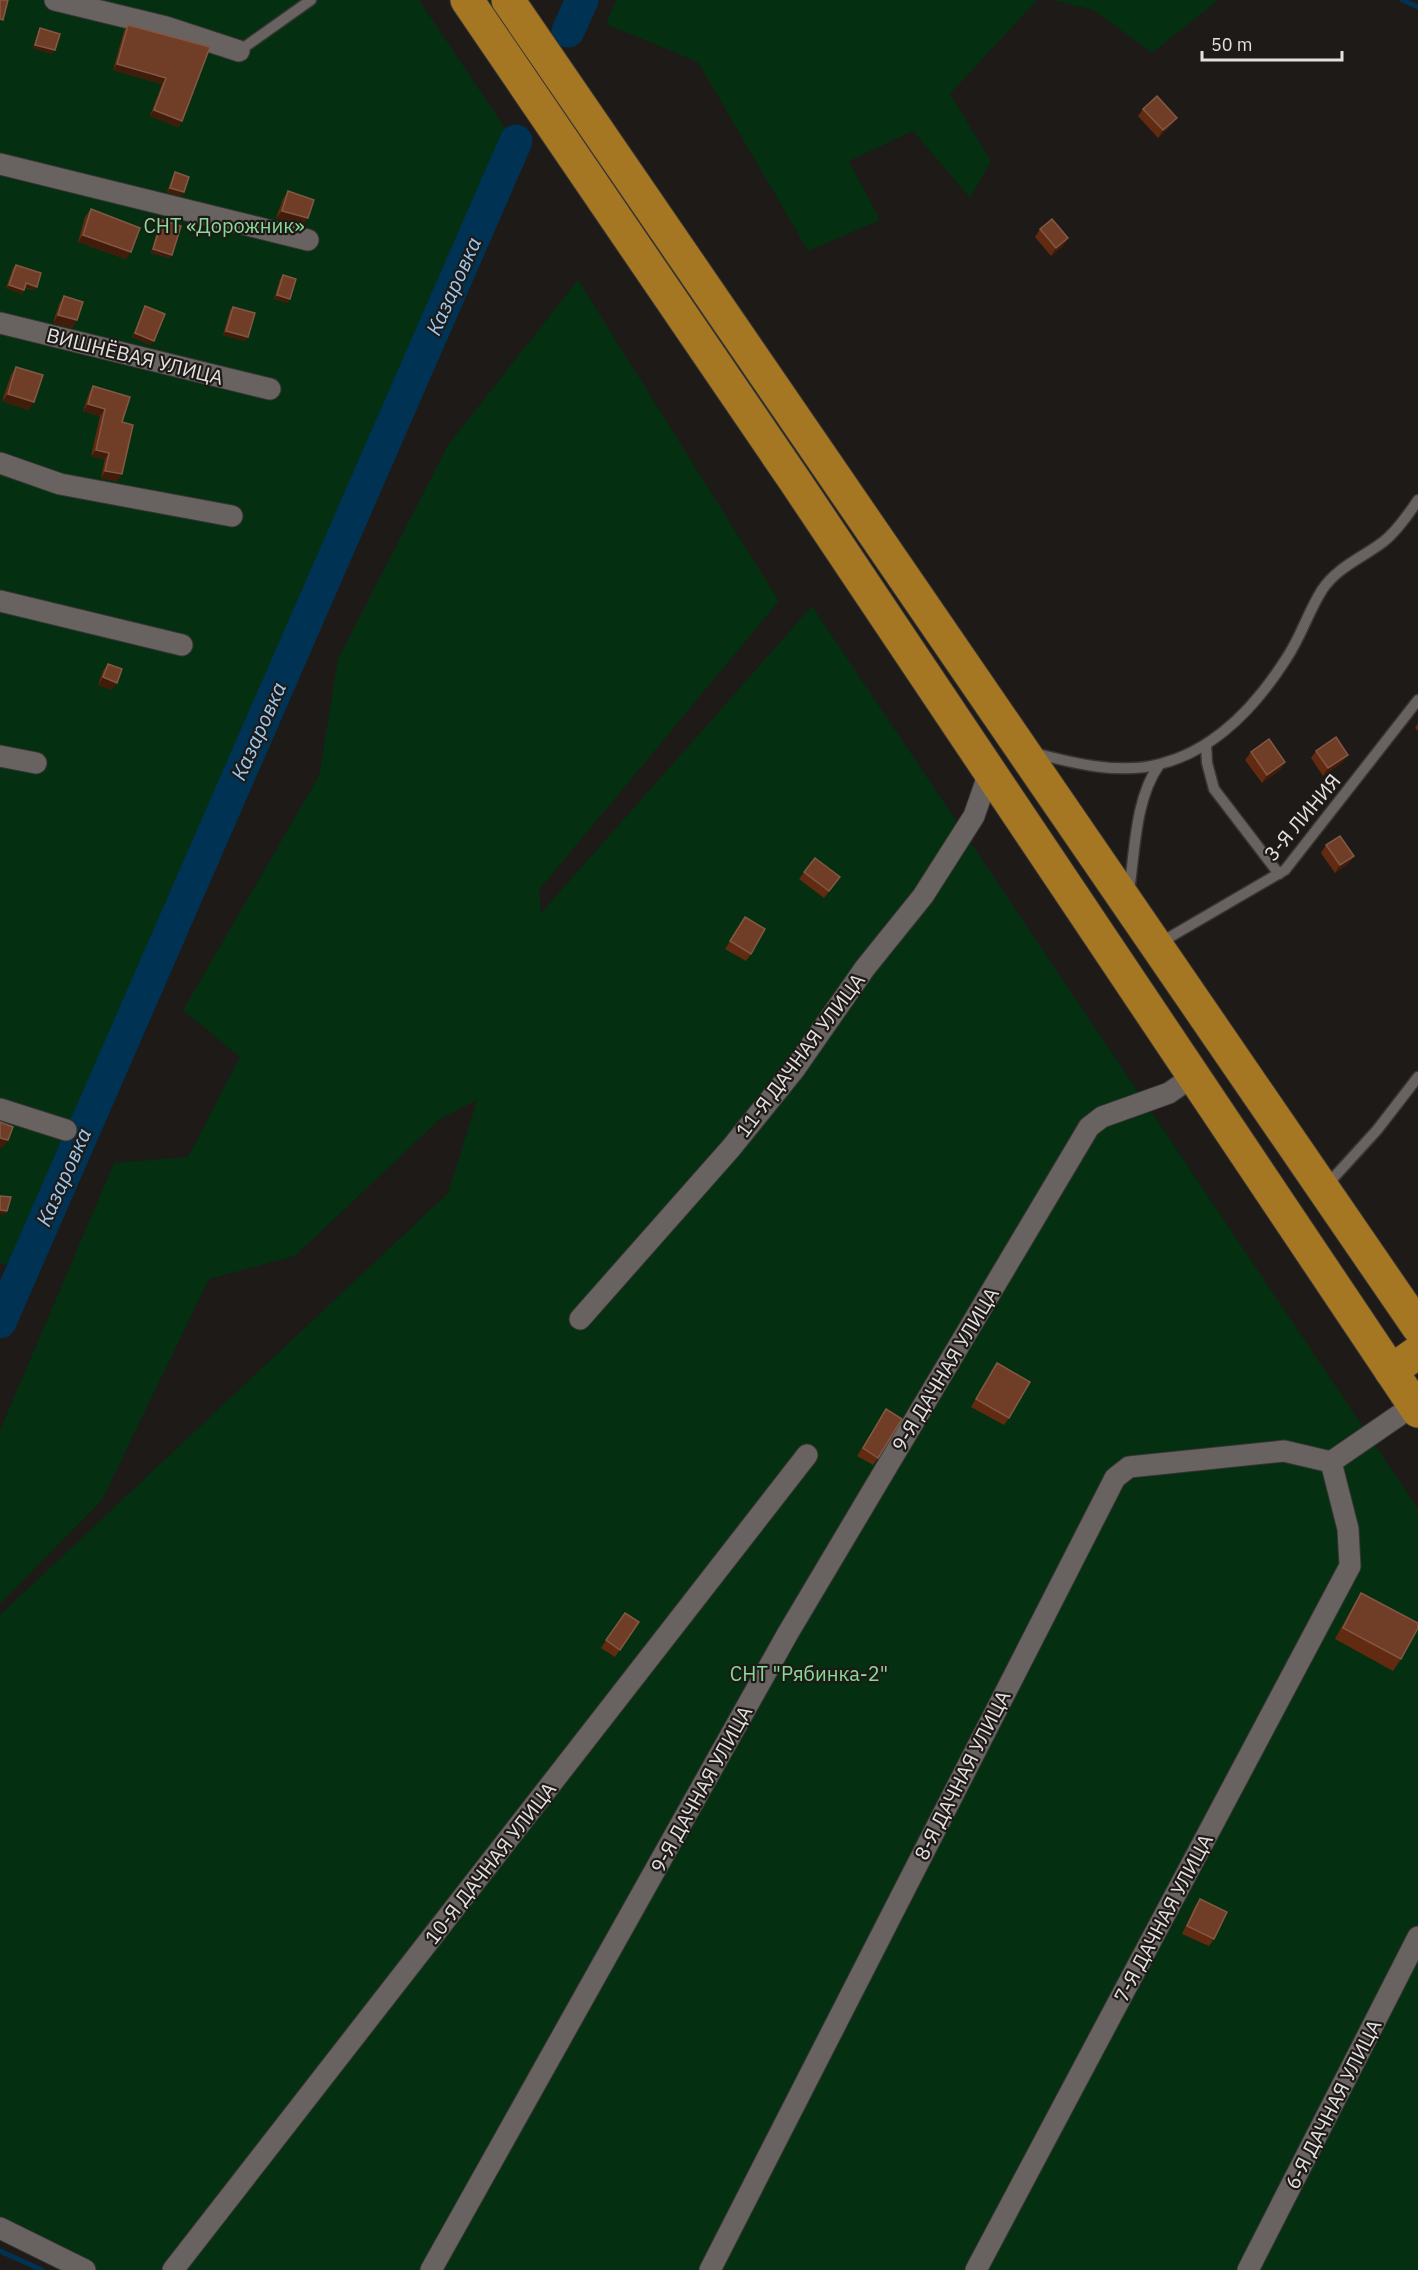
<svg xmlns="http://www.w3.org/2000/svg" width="1418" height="2270" font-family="'IBM Plex Sans',sans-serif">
<rect width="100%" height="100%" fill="#1e1a18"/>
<g fill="#042f10">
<polygon points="0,0 419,0 509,134 18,1267 0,1263"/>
<polygon points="616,0 1037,0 950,94 991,161 970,198 913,131 849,161 880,220 808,251 698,62 606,24"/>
<polygon points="1053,0 1218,0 1152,53 1094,10"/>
<polygon points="578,280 779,601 539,890 541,913 812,606 1418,1509 1418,2270 70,2270 0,2239 0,1615 448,1193 477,1100 440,1119 295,1256 209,1279 102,1500 0,1604 0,1430 114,1163 188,1157 240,1057 183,1010 319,776 338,659 448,445"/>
</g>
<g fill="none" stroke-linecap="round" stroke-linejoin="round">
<g stroke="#003253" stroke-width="5">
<polyline points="1402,0 1418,7"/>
<polyline points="0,2251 42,2270"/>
</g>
<g stroke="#003253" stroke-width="33">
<polyline points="568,31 582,0"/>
<polyline points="0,1322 516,141"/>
</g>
<g stroke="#383534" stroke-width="13">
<g id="lane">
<polyline points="239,51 311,0"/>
<polyline points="1206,744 1207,763 1214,789 1279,874"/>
<path d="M1034 753C1073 763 1119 775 1160 764 1216 750 1256 706 1286 659 1301 637 1308 612 1322 590 1337 567 1362 558 1383 542 1396 532 1408 515 1418 500"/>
<path d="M1129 891C1135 851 1135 799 1159 765"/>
<polyline points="1158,944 1285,870 1418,700"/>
<polyline points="1326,1186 1377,1130 1418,1077"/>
</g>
</g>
<g stroke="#383534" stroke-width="23">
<g id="street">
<polyline points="55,0 166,27 239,51"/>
<polyline points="0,164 308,240"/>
<polyline points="0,323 270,389"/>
<polyline points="0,463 60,484 232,516"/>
<polyline points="0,601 182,645"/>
<polyline points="0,756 36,763"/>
<polyline points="0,1109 66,1130"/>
<polyline points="580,1319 731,1148 794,1070 865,968 923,896 974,816 990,770"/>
<polyline points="1331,1462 1414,1405"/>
<polyline points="0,2228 85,2270"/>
<polyline points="173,2270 807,1455"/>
<polyline points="431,2270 788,1633 1089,1127 1102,1117 1169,1093 1192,1077"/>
<polyline points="710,2270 1115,1478 1129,1467 1284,1451 1331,1462"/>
<polyline points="976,2270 1350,1566 1348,1529 1331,1462"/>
<polyline points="1248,2270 1418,1937"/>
</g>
</g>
<g stroke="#383534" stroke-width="35">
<g id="highway">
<polyline points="467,0 795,481 1418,1411"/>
<polyline points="508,0 1418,1327"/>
<polyline points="1391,1371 1418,1352"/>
</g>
</g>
<use href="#lane" stroke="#686361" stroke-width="10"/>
<use href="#street" stroke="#686361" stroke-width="21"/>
<use href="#highway" stroke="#a57722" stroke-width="33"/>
</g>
<g fill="#622b11">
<polygon points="128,25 210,47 182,121 178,127 150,116 162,84 113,70 124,31"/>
<polygon points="40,28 52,54 33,48 38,32"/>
<polygon points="1143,109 1177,118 1171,125 1158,138 1138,116"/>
<polygon points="175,172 181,196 167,192 173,176"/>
<polygon points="288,191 303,226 276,218 283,199"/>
<polygon points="91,209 126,259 78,242 85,217"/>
<polygon points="162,220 170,258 151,253 159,224"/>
<polygon points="1040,229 1068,238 1063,246 1051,256 1035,237"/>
<polygon points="16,265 34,290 25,288 22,294 6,288 13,268"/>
<polygon points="283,275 288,303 274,299 280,279"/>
<polygon points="64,296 77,320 72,328 53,323 59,304"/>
<polygon points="145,306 151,345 132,337 143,310"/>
<polygon points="233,307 248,337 245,341 223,335 230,310"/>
<polygon points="16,367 29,410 2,401 11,375"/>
<polygon points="93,386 122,422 122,474 117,481 101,478 105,459 91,456 100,416 83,411 89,393"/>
<polygon points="108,664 112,690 98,685 103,671"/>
<polygon points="1418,723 1418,731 1415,728"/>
<polygon points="1316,751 1343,762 1323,776 1311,758"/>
<polygon points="1251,752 1285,762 1280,770 1262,783 1245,760"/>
<polygon points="1326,845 1354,856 1348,864 1335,873 1321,853"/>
<polygon points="815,858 840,877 824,898 799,879"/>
<polygon points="745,917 751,954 746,961 725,949"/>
<polygon points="997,1363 1009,1418 1004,1425 971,1407"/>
<polygon points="886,1409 878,1458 873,1465 857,1456"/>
<polygon points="1361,1593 1401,1659 1393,1671 1335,1639 1354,1604"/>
<polygon points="625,1613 639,1622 615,1657 601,1648"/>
<polygon points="1200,1899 1214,1939 1209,1946 1182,1934 1195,1906"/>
</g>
<g fill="#411c0a">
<polygon points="35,45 55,50 52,54 33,48"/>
<polygon points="117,64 166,78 162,84 113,70"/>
<polygon points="154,110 182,121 178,127 150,116"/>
<polygon points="1177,118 1171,125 1158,138 1163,130"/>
<polygon points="170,188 184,192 181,196 167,192"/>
<polygon points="282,211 308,218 303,226 276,218"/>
<polygon points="83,235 131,252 126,259 78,242"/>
<polygon points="1068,238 1063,246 1051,256 1056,248"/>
<polygon points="153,249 172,255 170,258 151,253"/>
<polygon points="26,283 37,287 34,290 24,287"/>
<polygon points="9,285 24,290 22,294 6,288"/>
<polygon points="277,295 290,299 288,303 274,299"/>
<polygon points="58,315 77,320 72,328 53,323"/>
<polygon points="226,331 248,337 245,341 223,335"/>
<polygon points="135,333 154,341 151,345 132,337"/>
<polygon points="8,394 34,402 29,410 2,401"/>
<polygon points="88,404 105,409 100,416 83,411"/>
<polygon points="96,450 109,453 105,459 91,456"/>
<polygon points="105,471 122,474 117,481 101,478"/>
<polygon points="103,677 117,683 112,690 98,685"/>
<polygon points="1348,755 1343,762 1323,776 1328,768"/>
<polygon points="1285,762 1280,770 1262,783 1267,775"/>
<polygon points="1354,856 1348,864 1335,873 1340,865"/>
<polygon points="0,1138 8,1140 3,1148 0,1147"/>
<polygon points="0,1210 7,1211 5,1215 0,1214"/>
</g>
<g fill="#703e27" stroke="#825844" stroke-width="1.5">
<polygon points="0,0 8,0 3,20 0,19"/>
<polygon points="128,25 210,47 182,121 154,110 166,78 117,64"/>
<polygon points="40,28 60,34 55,50 35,45"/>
<polygon points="1157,96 1177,118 1163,130 1143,109"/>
<polygon points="175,172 189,177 184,192 170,188"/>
<polygon points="288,191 314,200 308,218 282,211"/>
<polygon points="91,209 140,228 131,252 83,235"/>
<polygon points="1052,219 1068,238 1056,248 1040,229"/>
<polygon points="162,220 181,226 172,255 153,249"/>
<polygon points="16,265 41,273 37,287 26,283 24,290 9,285"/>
<polygon points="283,275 296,279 290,299 277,295"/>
<polygon points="64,296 83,302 77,320 58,315"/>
<polygon points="145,306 165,314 154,341 135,333"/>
<polygon points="233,307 255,313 248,337 226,331"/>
<polygon points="16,367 43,375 34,402 8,394"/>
<polygon points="93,386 130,397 122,422 133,425 122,474 105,471 109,453 96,450 105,409 88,404"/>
<polygon points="108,664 122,669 117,683 103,677"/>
<polygon points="1336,737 1348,755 1328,768 1316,751"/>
<polygon points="1269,739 1285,762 1267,775 1251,752"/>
<polygon points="1340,836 1354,856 1340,865 1326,845"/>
<polygon points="815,858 840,877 829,891 804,872"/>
<polygon points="745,917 765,929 751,954 730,941"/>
<polygon points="0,1122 13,1127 8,1140 0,1138"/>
<polygon points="0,1196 11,1197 7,1211 0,1210"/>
<polygon points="997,1363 1030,1382 1009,1418 976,1399"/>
<polygon points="886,1409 902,1419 878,1458 863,1448"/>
<polygon points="1361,1593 1418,1623 1418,1628 1401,1659 1343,1628"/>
<polygon points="625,1613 639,1622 620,1650 606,1640"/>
<polygon points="1200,1899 1227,1912 1214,1939 1187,1926"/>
</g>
<g text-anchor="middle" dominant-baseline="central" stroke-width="4.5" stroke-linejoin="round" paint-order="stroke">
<g font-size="20" fill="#88da96" stroke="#1e1a18">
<text x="224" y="225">СНТ «Дорожник»</text>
<text x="809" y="1673">СНТ "Рябинка-2"</text>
</g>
<g font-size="20" fill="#e3e1e0" stroke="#1e1a18">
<text transform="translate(135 356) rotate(14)">ВИШНЁВАЯ УЛИЦА</text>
<text transform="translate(1302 817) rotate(-50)">3-Я ЛИНИЯ</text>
<text transform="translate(800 1055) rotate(-53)">11-Я ДАЧНАЯ УЛИЦА</text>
<text transform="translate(945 1369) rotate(-59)">9-Я ДАЧНАЯ УЛИЦА</text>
<text transform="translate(962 1775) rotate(-63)">8-Я ДАЧНАЯ УЛИЦА</text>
<text transform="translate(701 1789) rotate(-61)">9-Я ДАЧНАЯ УЛИЦА</text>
<text transform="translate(490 1863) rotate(-52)">10-Я ДАЧНАЯ УЛИЦА</text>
<text transform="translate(1163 1918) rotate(-62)">7-Я ДАЧНАЯ УЛИЦА</text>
<text transform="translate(1333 2104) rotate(-63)">6-Я ДАЧНАЯ УЛИЦА</text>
</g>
<g font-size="21" font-style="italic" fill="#9bcaf2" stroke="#1e1a18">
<text transform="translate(453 286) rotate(-66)">Казаровка</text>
<text transform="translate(258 731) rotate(-66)">Казаровка</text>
<text transform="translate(63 1177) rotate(-66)">Казаровка</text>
</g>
</g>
<path d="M1202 51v9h140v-9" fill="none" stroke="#e3e1e0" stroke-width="3"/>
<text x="1211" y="51" font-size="18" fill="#e3e1e0" stroke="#1e1a18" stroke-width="4.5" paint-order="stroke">50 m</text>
</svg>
